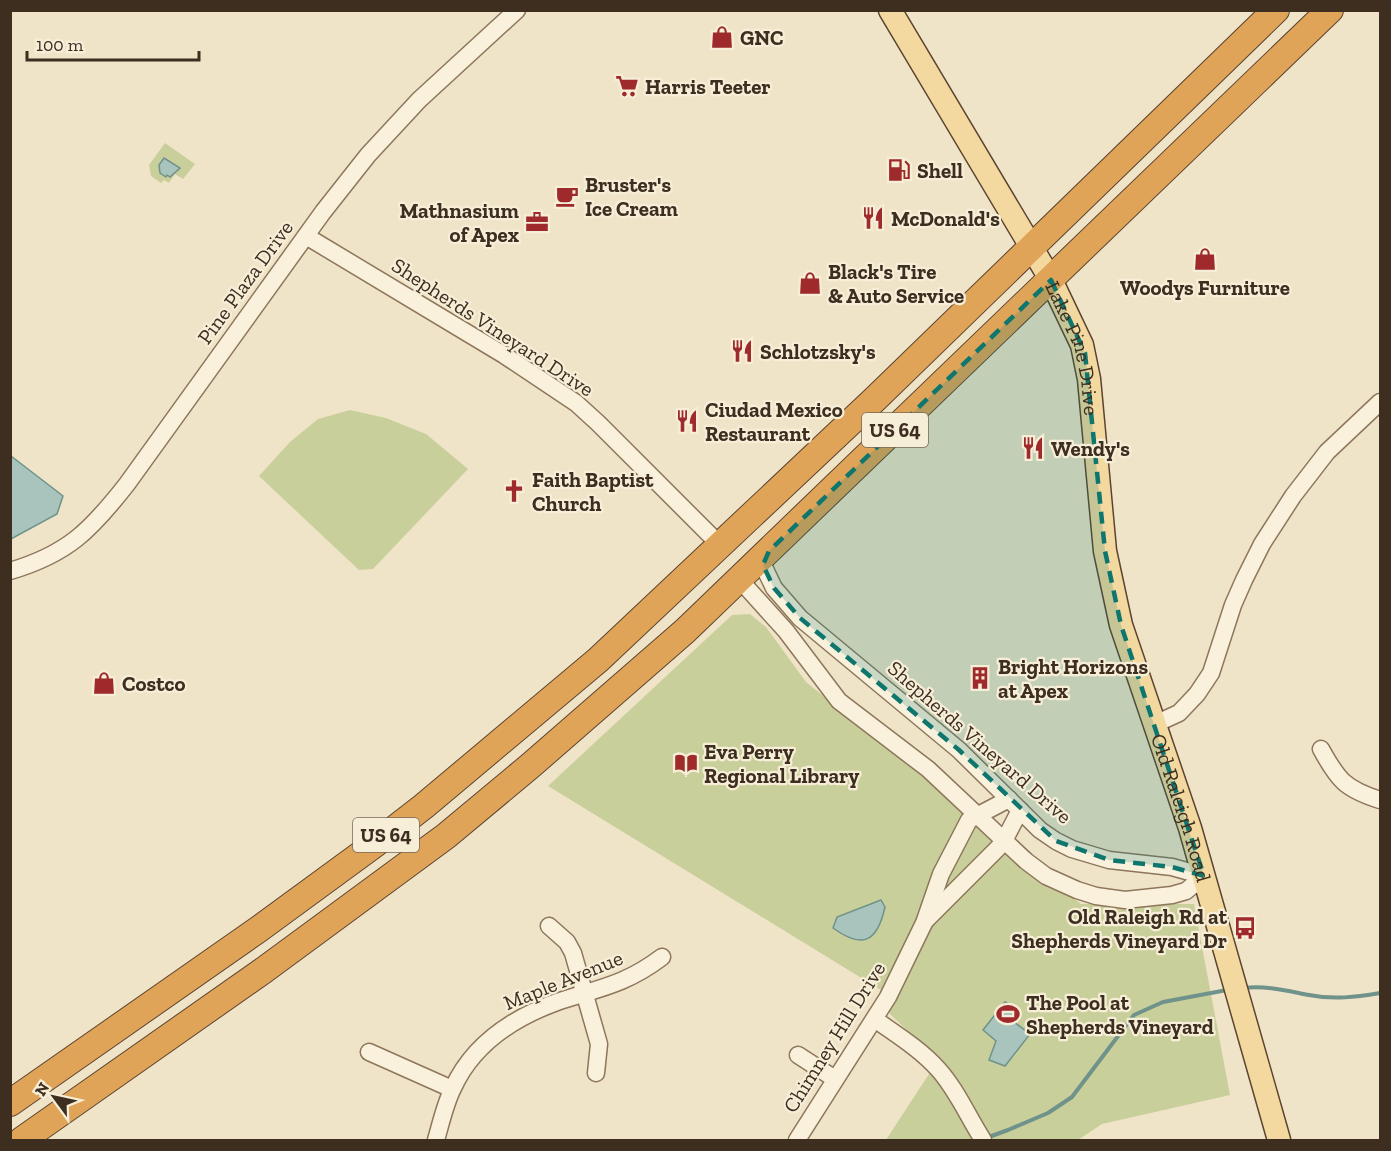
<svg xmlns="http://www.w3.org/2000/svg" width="1391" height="1151" font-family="'Zilla Slab',serif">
<rect width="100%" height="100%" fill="#f0e4c8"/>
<g fill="#c9cf9b">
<polygon points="165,143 195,164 183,179 175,174 169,183 164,180 161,183 151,176 149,165"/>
<polygon points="350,410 386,418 426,434 468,469 373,569 359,570 259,476 290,442 318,419"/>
<polygon points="750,614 766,627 806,682 1081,904 1194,904 1230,1095 1102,1124 1078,1140 886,1140 938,1060 890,1014 881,990 548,786 732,615"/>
</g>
<g fill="#a9c4bc" stroke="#6f938a" stroke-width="1.5">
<polygon points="164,158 180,168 170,177 167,175 166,177 160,173 159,165"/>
<polygon points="11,456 63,496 57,514 11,539"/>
<path d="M881 900 885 907C877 943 862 949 833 928L837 917Z"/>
<polygon points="1005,1002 1018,1008 1014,1022 1030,1034 1005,1066 989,1060 996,1041 983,1030"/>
</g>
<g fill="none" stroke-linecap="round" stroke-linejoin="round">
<g stroke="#6f938a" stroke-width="4">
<path d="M1243 988C1266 985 1288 991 1309 995 1334 1000 1356 997 1380 993"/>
<polyline points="986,1138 1008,1130 1048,1113 1072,1097 1134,1015 1163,1002 1227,990"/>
</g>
<g stroke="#8d765c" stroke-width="19">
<g id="minor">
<polyline points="306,236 504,355 576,403 598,423 721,546"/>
<polyline points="769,551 763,565 774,588 800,618 959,750 1040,830 1056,841 1072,849 1109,860 1172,867 1204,876"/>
<path d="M10 571C68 554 91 530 127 484L323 212 368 155 419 100 517 10"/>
<polyline points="739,579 786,631 839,701 928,769 1026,861 1046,876 1077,890 1096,896 1125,900 1172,895 1186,891 1204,876"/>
<polyline points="1155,724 1179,713 1197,694 1211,673 1233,605 1244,580 1262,544 1293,496 1327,452 1380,402"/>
<path d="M1321 749C1338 780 1345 789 1380 800"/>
<polyline points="926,920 998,848 1004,841 1020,810"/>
<polyline points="549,926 567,942 573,953 599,1044 596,1073"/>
<path d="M876 1020C897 1035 920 1049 938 1069 957 1090 968 1117 983 1140"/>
<polyline points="369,1052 452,1089"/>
<polyline points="798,1055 835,1079"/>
<path d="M436 1140C441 1123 445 1104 453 1088 473 1044 513 1018 557 1002 599 988 625 985 662 957"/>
<polyline points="797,1140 888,997 924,923 941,874 969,820 1009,799"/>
</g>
</g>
<g stroke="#5b4430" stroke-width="25">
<g id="major">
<path id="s1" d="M890 10 1051 280 1082 345 1089 379 1105 551 1121 625 1190 828 1279 1140"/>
</g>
</g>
<g stroke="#5b4430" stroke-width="28">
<g id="highway">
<polyline points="10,1103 259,929 375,844 424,806 598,660 874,400 1276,10"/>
<polyline points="22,1140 264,970 446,836 530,766 685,631 1330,10"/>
</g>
</g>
<use href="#minor" stroke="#faf1dc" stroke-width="16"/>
<use href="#major" stroke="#f3d9a0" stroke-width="22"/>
<use href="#highway" stroke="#e0a458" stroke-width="26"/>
</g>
<path fill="#0f766e" fill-opacity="0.2" stroke="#0f766e" stroke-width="4.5" stroke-dasharray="12 8" stroke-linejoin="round" d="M1051 280 1085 353 1105 551 1121 625 1204 876 1172 867 1109 860 1056 841 959 750 800 618 774 588 763 565 769 551Z"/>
<defs>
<g id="shop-bare" transform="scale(1.8)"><path d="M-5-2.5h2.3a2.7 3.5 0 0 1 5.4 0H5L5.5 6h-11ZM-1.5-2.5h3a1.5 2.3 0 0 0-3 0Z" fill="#9e2a2b" stroke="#f7eed8" stroke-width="2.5" paint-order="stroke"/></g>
<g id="supermarket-bare" transform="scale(1.8)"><path d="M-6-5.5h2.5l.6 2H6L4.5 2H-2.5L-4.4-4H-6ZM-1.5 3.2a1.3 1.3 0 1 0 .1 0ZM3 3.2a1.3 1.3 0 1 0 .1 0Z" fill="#9e2a2b" stroke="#f7eed8" stroke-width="2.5" paint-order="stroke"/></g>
<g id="fuel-bare" transform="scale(1.8)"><path d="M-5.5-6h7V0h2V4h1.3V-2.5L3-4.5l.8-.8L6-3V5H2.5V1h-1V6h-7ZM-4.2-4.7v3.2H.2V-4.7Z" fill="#9e2a2b" stroke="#f7eed8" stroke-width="2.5" paint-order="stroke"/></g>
<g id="cafe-bare" transform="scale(1.8)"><path d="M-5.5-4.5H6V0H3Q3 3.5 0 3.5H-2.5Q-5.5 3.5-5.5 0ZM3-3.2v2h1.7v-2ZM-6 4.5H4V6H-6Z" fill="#9e2a2b" stroke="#f7eed8" stroke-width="2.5" paint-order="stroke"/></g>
<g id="restaurant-bare" transform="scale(1.8)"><path d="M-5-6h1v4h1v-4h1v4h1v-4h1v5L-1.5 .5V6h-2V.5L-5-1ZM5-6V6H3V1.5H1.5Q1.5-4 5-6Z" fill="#9e2a2b" stroke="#f7eed8" stroke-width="2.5" paint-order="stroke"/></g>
<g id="office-bare" transform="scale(1.8)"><path d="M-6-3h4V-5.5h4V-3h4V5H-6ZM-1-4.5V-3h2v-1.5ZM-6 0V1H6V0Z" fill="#9e2a2b" stroke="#f7eed8" stroke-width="2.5" paint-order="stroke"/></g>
<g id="church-bare" transform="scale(1.8)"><path d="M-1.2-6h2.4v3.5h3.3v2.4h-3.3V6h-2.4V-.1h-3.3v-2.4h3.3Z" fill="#9e2a2b" stroke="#f7eed8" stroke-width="2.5" paint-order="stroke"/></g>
<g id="building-bare" transform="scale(1.8)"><path d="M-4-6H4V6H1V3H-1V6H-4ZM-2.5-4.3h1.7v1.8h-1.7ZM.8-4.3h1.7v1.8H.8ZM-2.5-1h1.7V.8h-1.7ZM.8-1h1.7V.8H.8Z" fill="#9e2a2b" stroke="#f7eed8" stroke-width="2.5" paint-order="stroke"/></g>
<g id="library-bare" transform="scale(1.8)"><path d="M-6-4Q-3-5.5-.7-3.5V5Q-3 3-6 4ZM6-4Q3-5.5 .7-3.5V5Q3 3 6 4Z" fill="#9e2a2b" stroke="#f7eed8" stroke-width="2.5" paint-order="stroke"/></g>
<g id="bus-bare" transform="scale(1.8)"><path d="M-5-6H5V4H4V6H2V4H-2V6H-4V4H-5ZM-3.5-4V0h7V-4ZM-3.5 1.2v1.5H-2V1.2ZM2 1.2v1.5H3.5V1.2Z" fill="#9e2a2b" stroke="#f7eed8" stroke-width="2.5" paint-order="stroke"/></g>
<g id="stadium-bare" transform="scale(1.8)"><path d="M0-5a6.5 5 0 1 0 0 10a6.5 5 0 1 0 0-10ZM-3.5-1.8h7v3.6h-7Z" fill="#9e2a2b" stroke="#f7eed8" stroke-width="2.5" paint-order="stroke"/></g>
</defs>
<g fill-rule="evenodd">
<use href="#shop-bare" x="722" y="37"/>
<use href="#supermarket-bare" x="627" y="86"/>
<use href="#fuel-bare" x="899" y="170"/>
<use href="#cafe-bare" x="567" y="196"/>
<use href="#restaurant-bare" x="873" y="218"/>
<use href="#office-bare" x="537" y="222"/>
<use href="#shop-bare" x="1205" y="259"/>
<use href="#shop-bare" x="810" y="283"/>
<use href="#restaurant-bare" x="742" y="351"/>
<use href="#restaurant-bare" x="687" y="421"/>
<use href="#restaurant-bare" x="1033" y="448"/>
<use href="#church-bare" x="514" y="491"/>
<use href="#building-bare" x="980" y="678"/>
<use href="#shop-bare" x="104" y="683"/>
<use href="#library-bare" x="686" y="763"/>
<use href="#bus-bare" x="1245" y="928"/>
<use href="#stadium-bare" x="1008" y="1014"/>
</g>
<g text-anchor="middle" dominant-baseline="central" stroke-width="4.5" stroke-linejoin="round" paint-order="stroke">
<g fill="#f7eed8" stroke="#756857" stroke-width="1.5">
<rect x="862" y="413" width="66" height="34" rx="4.5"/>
<rect x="353" y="818" width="66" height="34" rx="4.5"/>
</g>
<g font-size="20" font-weight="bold" fill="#3d2e20">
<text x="895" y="430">US 64</text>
<text x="386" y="835">US 64</text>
</g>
<g font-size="21" font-weight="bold" fill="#3d2e20" stroke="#f7eed8" text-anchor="start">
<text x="740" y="37">GNC</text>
<text x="645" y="86">Harris Teeter</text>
<text x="917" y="170">Shell</text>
<text x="585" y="184">Bruster's<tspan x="585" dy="24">Ice Cream</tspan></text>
<text x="519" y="210" text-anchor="end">Mathnasium<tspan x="519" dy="24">of Apex</tspan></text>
<text x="891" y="218">McDonald's</text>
<text x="828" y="271">Black's Tire<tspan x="828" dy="24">&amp; Auto Service</tspan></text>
<text x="1205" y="287" text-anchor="middle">Woodys Furniture</text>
<text x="760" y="351">Schlotzsky's</text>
<text x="705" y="409">Ciudad Mexico<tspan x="705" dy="24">Restaurant</tspan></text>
<text x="1051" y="448">Wendy's</text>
<text x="532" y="479">Faith Baptist<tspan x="532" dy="24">Church</tspan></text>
<text x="998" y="666">Bright Horizons<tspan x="998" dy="24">at Apex</tspan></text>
<text x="122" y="683">Costco</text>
<text x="704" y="751">Eva Perry<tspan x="704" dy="24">Regional Library</tspan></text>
<text x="1227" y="916" text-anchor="end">Old Raleigh Rd at<tspan x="1227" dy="24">Shepherds Vineyard Dr</tspan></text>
<text x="1026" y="1002">The Pool at<tspan x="1026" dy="24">Shepherds Vineyard</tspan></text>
</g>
<g font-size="21" fill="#3d2e20" stroke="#f7eed8">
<text transform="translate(245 282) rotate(-54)">Pine Plaza Drive</text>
<text transform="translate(493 327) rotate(33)">Shepherds Vineyard Drive</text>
<text stroke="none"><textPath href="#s1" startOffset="387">Lake Pine Drive</textPath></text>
<text transform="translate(980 742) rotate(41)">Shepherds Vineyard Drive</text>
<text stroke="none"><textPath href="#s1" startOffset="862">Old Raleigh Road</textPath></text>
<text transform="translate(563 980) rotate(-22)">Maple Avenue</text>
<text transform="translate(834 1037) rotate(-58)">Chimney Hill Drive</text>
</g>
</g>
<rect width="1391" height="1151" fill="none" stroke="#3d2e20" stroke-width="24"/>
<g transform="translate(54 1097) rotate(303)" stroke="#f7eed8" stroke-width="4.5" paint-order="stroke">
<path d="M0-4.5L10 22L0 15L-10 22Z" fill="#3d2e20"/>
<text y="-9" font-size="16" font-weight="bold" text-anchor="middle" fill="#3d2e20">N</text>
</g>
<path d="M27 51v9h172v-9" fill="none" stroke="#3d2e20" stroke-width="3"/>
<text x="36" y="51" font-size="18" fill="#3d2e20" stroke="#f7eed8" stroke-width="4.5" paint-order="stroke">100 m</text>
</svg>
